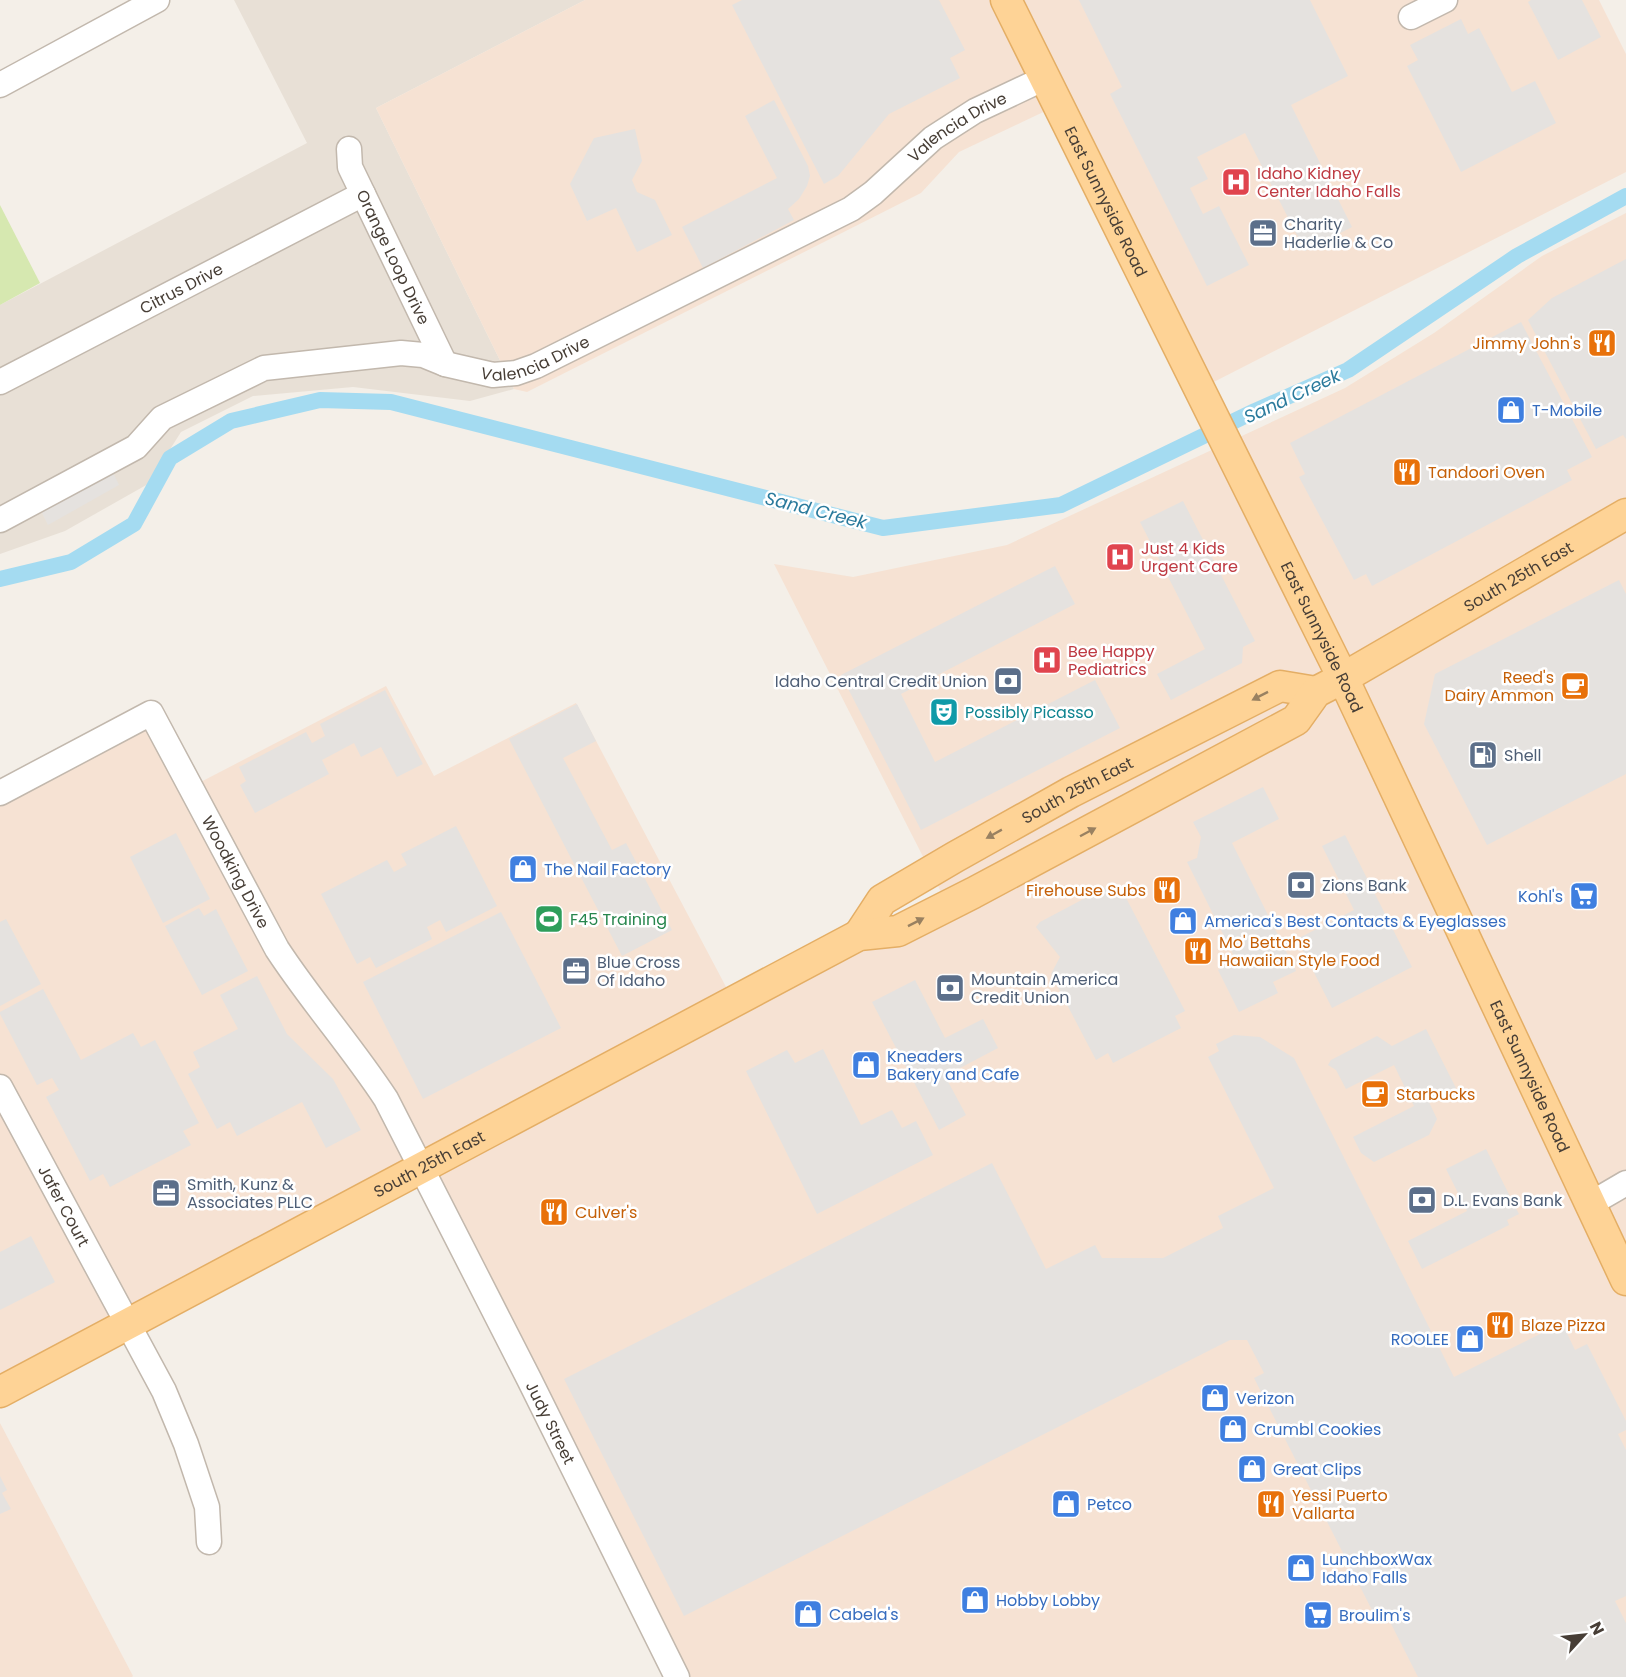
<svg xmlns="http://www.w3.org/2000/svg" width="1626" height="1677" font-family="Poppins,sans-serif">
<rect width="100%" height="100%" fill="#f4efe8"/>
<polygon fill="#e8e0d6" points="234,0 585,0 376,108 514,389 470,401 353,387 253,396 181,432 148,484 65,531 0,554 0,305 307,143"/>
<g fill="#f6e2d3">
<polygon points="585,0 1599,0 1626,54 1626,172 1200,389 1058,105 959,152 921,193 527,392 514,389 376,108"/>
<polygon points="1626,213 1626,1677 677,1677 421,1169 0,1392 0,793 151,713 191,787 386,686 434,776 576,703 734,1002 941,892 774,564 853,577 1007,545 1345,388 1434,333 1542,256"/>
<polygon points="0,1423 133,1676 132,1677 0,1677"/>
</g>
<polygon fill="#d6e8b0" points="0,205 40,283 0,305"/>
<g fill="#e5e2df">
<polygon points="742,0 939,0 965,50 950,58 960,78 889,114 838,176 824,184 732,5"/>
<polygon points="1079,0 1310,0 1348,76 1291,105 1352,227 1305,251 1245,133 1197,157 1208,179 1190,188 1203,214 1219,206 1249,265 1207,286 1110,94 1122,87"/>
<polygon points="1531,0 1582,0 1601,37 1558,60 1528,2"/>
<polygon points="1461,19 1468,34 1479,28 1512,92 1535,81 1556,123 1461,172 1407,66 1418,60 1410,45"/>
<polygon points="774,100 808,166 810,176 807,186 799,199 788,209 794,220 703,268 682,227 777,178 745,116"/>
<polygon points="635,129 642,161 632,180 637,192 655,200 672,235 637,252 616,208 587,221 570,184 594,138"/>
<polygon points="1626,259 1626,439 1623,435 1596,449 1528,320 1552,298"/>
<polygon points="1521,322 1592,457 1567,470 1572,480 1372,586 1366,574 1354,580 1299,477 1305,474 1290,443"/>
<polygon points="108,462 119,485 48,525 36,501"/>
<polygon points="1183,501 1255,641 1243,647 1242,663 1171,700 1157,674 1205,649 1140,522"/>
<polygon points="1055,566 1075,604 901,694 935,762 1095,680 1120,728 921,830 841,675"/>
<polygon points="1619,580 1626,594 1626,774 1487,845 1424,724 1435,674"/>
<polygon points="385,690 423,764 397,777 381,747 361,757 354,743 322,760 329,774 255,813 240,785 246,781 239,767 306,732 312,743 325,736 320,724"/>
<polygon points="577,704 596,741 563,758 612,850 626,843 672,930 622,956 509,739"/>
<polygon points="1263,787 1279,819 1232,843 1296,971 1273,982 1278,993 1239,1012 1218,970 1236,960 1187,862 1197,858 1201,837 1193,822"/>
<polygon points="456,826 497,906 446,932 440,920 427,927 432,939 376,968 370,957 357,964 321,894 387,860 394,872 407,865 401,854"/>
<polygon points="176,833 210,899 163,923 130,857"/>
<polygon points="1345,835 1412,967 1332,1008 1297,939 1354,910 1322,846"/>
<polygon points="1110,885 1124,894 1185,1011 1175,1016 1181,1028 1113,1063 1108,1053 1096,1060 1051,974 1060,957 1036,927 1040,922"/>
<polygon points="199,908 204,916 216,909 248,971 202,995 165,926"/>
<polygon points="501,912 561,1028 423,1099 363,982"/>
<polygon points="6,919 41,984 0,1006 0,922"/>
<polygon points="257,976 287,1034 333,1079 361,1130 326,1148 302,1102 237,1136 230,1122 217,1129 188,1074 200,1067 193,1052 238,1029 220,995"/>
<polygon points="915,980 945,1038 983,1019 998,1048 945,1076 966,1115 939,1130 872,1002"/>
<polygon points="43,989 81,1060 133,1033 141,1047 155,1040 199,1123 183,1131 191,1145 110,1187 103,1174 90,1181 46,1097 59,1090 52,1078 37,1085 0,1014 0,1012"/>
<polygon points="1426,1029 1456,1088 1429,1102 1437,1119 1429,1135 1374,1162 1361,1153 1353,1137 1414,1106 1394,1065 1346,1089 1336,1070 1328,1065 1331,1060 1377,1036 1392,1046"/>
<polygon points="1234,1035 1260,1037 1294,1058 1454,1377 1562,1323 1575,1350 1587,1344 1626,1421 1626,1430 1618,1434 1626,1450 1626,1596 1615,1601 1626,1623 1626,1677 1418,1677 1385,1612 1375,1616 1254,1378 1264,1373 1247,1340 1230,1340 684,1616 564,1379 992,1163 1046,1269 1095,1245 1102,1258 1163,1258 1223,1228 1218,1216 1274,1188 1208,1057 1219,1051 1216,1044"/>
<polygon points="823,1049 861,1125 892,1110 902,1128 916,1121 933,1155 817,1214 746,1071 787,1050 795,1063"/>
<polygon points="1486,1149 1519,1214 1507,1220 1509,1225 1422,1269 1408,1241 1467,1211 1446,1169"/>
<polygon points="31,1236 55,1282 0,1310 0,1252"/>
<polygon points="0,1476 7,1490 2,1493 11,1509 0,1514"/>
</g>
<g fill="none" stroke-linecap="round" stroke-linejoin="round">
<polyline stroke="#a4dbf1" stroke-width="16" points="0,579 71,562 134,524 170,458 231,421 320,400 391,402 883,528 1061,505 1255,411 1348,370 1517,256 1626,196"/>
<g stroke="#c2b8ad" stroke-width="27">
<g id="minor">
<polyline points="1411,17 1445,0"/>
<polyline points="0,85 157,0"/>
<path id="s1" d="M349 149 350 167 445 364"/>
<path id="s2" d="M0 382 363 194"/>
<path id="s3" d="M0 520 136 447 162 418 264 368 401 353 423 355 445 364 493 375 516 373 536 366 851 209 873 193 933 138 975 111 1045 78"/>
<path id="s4" d="M0 793 151 713 277 949C311 1001 352 1047 386 1099L529 1379 677 1677"/>
<path id="s5" d="M0 1087 164 1391 186 1444 207 1507 209 1542"/>
<polyline points="1590,1204 1626,1183"/>
</g>
</g>
<g stroke="#e4ae65" stroke-width="33">
<g id="major">
<path id="s6" d="M1006 0 1343 678 1626 1280"/>
<path id="s7" d="M859 935 882 900 955 857 1071 792 1280 686 1316 692"/>
<path id="s8" d="M0 1392 859 935 898 931 973 893 1296 720 1316 692 1343 678 1626 514"/>
</g>
</g>
<use href="#minor" stroke="#fff" stroke-width="24"/>
<use href="#major" stroke="#fed396" stroke-width="30"/>
</g>
<defs><path id="oneway-solid" d="M-6-.8H1V-3.2L6.5 0L1 3.2V.8H-6Z" transform="scale(1.5)"/></defs>
<g fill="#998161">
<use href="#oneway-solid" transform="translate(1260 696) rotate(153)"/>
<use href="#oneway-solid" transform="translate(1088 832) rotate(-28)"/>
<use href="#oneway-solid" transform="translate(994 834) rotate(151)"/>
<use href="#oneway-solid" transform="translate(916 922) rotate(-27)"/>
</g>
<defs>
<g id="hospital-square" transform="scale(1.5)"><rect x="-9" y="-9" width="18" height="18" rx="4" fill="#e0444e" stroke="#fff"/><path d="M-5-5h3v3.5h4V-5h3V5h-3V1.5h-4V5h-3Z" fill="#fff"/></g>
<g id="office-square" transform="scale(1.5)"><rect x="-9" y="-9" width="18" height="18" rx="4" fill="#5c6f8a" stroke="#fff"/><path d="M-6-3h4V-5.5h4V-3h4V5H-6ZM-1-4.5V-3h2v-1.5ZM-6 0V1H6V0Z" fill="#fff"/></g>
<g id="restaurant-square" transform="scale(1.5)"><rect x="-9" y="-9" width="18" height="18" rx="4" fill="#e8710a" stroke="#fff"/><path d="M-5-6h1v4h1v-4h1v4h1v-4h1v5L-1.5 .5V6h-2V.5L-5-1ZM5-6V6H3V1.5H1.5Q1.5-4 5-6Z" fill="#fff"/></g>
<g id="shop-square" transform="scale(1.5)"><rect x="-9" y="-9" width="18" height="18" rx="4" fill="#3f7fe0" stroke="#fff"/><path d="M-5-2.5h2.3a2.7 3.5 0 0 1 5.4 0H5L5.5 6h-11ZM-1.5-2.5h3a1.5 2.3 0 0 0-3 0Z" fill="#fff"/></g>
<g id="bank-square" transform="scale(1.5)"><rect x="-9" y="-9" width="18" height="18" rx="4" fill="#5c6f8a" stroke="#fff"/><path d="M-6-4H6V4H-6ZM0-2.3a2.3 2.3 0 1 0 0 4.6a2.3 2.3 0 1 0 0-4.6Z" fill="#fff"/></g>
<g id="cafe-square" transform="scale(1.5)"><rect x="-9" y="-9" width="18" height="18" rx="4" fill="#e8710a" stroke="#fff"/><path d="M-5.5-4.5H6V0H3Q3 3.5 0 3.5H-2.5Q-5.5 3.5-5.5 0ZM3-3.2v2h1.7v-2ZM-6 4.5H4V6H-6Z" fill="#fff"/></g>
<g id="theatre-square" transform="scale(1.5)"><rect x="-9" y="-9" width="18" height="18" rx="4" fill="#0f9aa8" stroke="#fff"/><path d="M-5-5.5Q0-4 5-5.5V0Q5 5 0 6Q-5 5-5 0ZM-3.3-2.5H-1v1.5H-3.3ZM1-2.5H3.3v1.5H1ZM-2.8 1Q0 5.5 2.8 1Z" fill="#fff"/></g>
<g id="fuel-square" transform="scale(1.5)"><rect x="-9" y="-9" width="18" height="18" rx="4" fill="#5c6f8a" stroke="#fff"/><path d="M-5.5-6h7V0h2V4h1.3V-2.5L3-4.5l.8-.8L6-3V5H2.5V1h-1V6h-7ZM-4.2-4.7v3.2H.2V-4.7Z" fill="#fff"/></g>
<g id="supermarket-square" transform="scale(1.5)"><rect x="-9" y="-9" width="18" height="18" rx="4" fill="#3f7fe0" stroke="#fff"/><path d="M-6-5.5h2.5l.6 2H6L4.5 2H-2.5L-4.4-4H-6ZM-1.5 3.2a1.3 1.3 0 1 0 .1 0ZM3 3.2a1.3 1.3 0 1 0 .1 0Z" fill="#fff"/></g>
<g id="stadium-square" transform="scale(1.5)"><rect x="-9" y="-9" width="18" height="18" rx="4" fill="#2e9e5b" stroke="#fff"/><path d="M0-5a6.5 5 0 1 0 0 10a6.5 5 0 1 0 0-10ZM-3.5-1.8h7v3.6h-7Z" fill="#fff"/></g>
</defs>
<g fill-rule="evenodd">
<use href="#hospital-square" x="1236" y="182"/>
<use href="#office-square" x="1263" y="233"/>
<use href="#restaurant-square" x="1602" y="343"/>
<use href="#shop-square" x="1511" y="410"/>
<use href="#restaurant-square" x="1407" y="472"/>
<use href="#hospital-square" x="1120" y="557"/>
<use href="#hospital-square" x="1047" y="660"/>
<use href="#bank-square" x="1008" y="681"/>
<use href="#cafe-square" x="1575" y="686"/>
<use href="#theatre-square" x="944" y="712"/>
<use href="#fuel-square" x="1483" y="755"/>
<use href="#shop-square" x="523" y="869"/>
<use href="#bank-square" x="1301" y="885"/>
<use href="#restaurant-square" x="1167" y="890"/>
<use href="#supermarket-square" x="1584" y="896"/>
<use href="#stadium-square" x="549" y="919"/>
<use href="#shop-square" x="1183" y="921"/>
<use href="#restaurant-square" x="1198" y="951"/>
<use href="#office-square" x="576" y="971"/>
<use href="#bank-square" x="950" y="988"/>
<use href="#shop-square" x="866" y="1065"/>
<use href="#cafe-square" x="1375" y="1094"/>
<use href="#office-square" x="166" y="1193"/>
<use href="#bank-square" x="1422" y="1200"/>
<use href="#restaurant-square" x="554" y="1212"/>
<use href="#restaurant-square" x="1500" y="1325"/>
<use href="#shop-square" x="1470" y="1339"/>
<use href="#shop-square" x="1215" y="1398"/>
<use href="#shop-square" x="1233" y="1429"/>
<use href="#shop-square" x="1252" y="1469"/>
<use href="#shop-square" x="1066" y="1504"/>
<use href="#restaurant-square" x="1271" y="1504"/>
<use href="#shop-square" x="1301" y="1568"/>
<use href="#shop-square" x="975" y="1600"/>
<use href="#shop-square" x="808" y="1614"/>
<use href="#supermarket-square" x="1318" y="1615"/>
</g>
<g text-anchor="middle" dominant-baseline="central" stroke-width="5" stroke-linejoin="round" paint-order="stroke">
<g font-size="16" fill="#473e36" stroke="#fff">
<text stroke="none"><textPath href="#s3" startOffset="1071">Valencia Drive</textPath></text>
<text stroke="none"><textPath href="#s6" startOffset="225">East Sunnyside Road</textPath></text>
<text stroke="none"><textPath href="#s1" startOffset="118">Orange Loop Drive</textPath></text>
<text stroke="none"><textPath href="#s2" startOffset="204">Citrus Drive</textPath></text>
<text stroke="none"><textPath href="#s3" startOffset="585">Valencia Drive</textPath></text>
<text stroke="none"><textPath href="#s8" startOffset="1730">South 25th East</textPath></text>
<text stroke="none"><textPath href="#s6" startOffset="711">East Sunnyside Road</textPath></text>
<text stroke="none"><textPath href="#s7" startOffset="266">South 25th East</textPath></text>
<text stroke="none"><textPath href="#s4" startOffset="351">Woodking Drive</textPath></text>
<text stroke="none"><textPath href="#s6" startOffset="1197">East Sunnyside Road</textPath></text>
<text stroke="none"><textPath href="#s8" startOffset="486">South 25th East</textPath></text>
<text stroke="none"><textPath href="#s5" startOffset="135">Jafer Court</textPath></text>
<text stroke="none"><textPath href="#s4" startOffset="987">Judy Street</textPath></text>
</g>
<g font-size="16" fill="#be3a42" stroke="#fff" text-anchor="start">
<text x="1257" y="173">Idaho Kidney<tspan x="1257" dy="18">Center Idaho Falls</tspan></text>
<text x="1141" y="548">Just 4 Kids<tspan x="1141" dy="18">Urgent Care</tspan></text>
<text x="1068" y="651">Bee Happy<tspan x="1068" dy="18">Pediatrics</tspan></text>
</g>
<g font-size="16" fill="#4e5e75" stroke="#fff" text-anchor="start">
<text x="1284" y="224">Charity<tspan x="1284" dy="18">Haderlie &amp; Co</tspan></text>
<text x="987" y="681" text-anchor="end">Idaho Central Credit Union</text>
<text x="1504" y="755">Shell</text>
<text x="1322" y="885">Zions Bank</text>
<text x="597" y="962">Blue Cross<tspan x="597" dy="18">Of Idaho</tspan></text>
<text x="971" y="979">Mountain America<tspan x="971" dy="18">Credit Union</tspan></text>
<text x="187" y="1184">Smith, Kunz &amp;<tspan x="187" dy="18">Associates PLLC</tspan></text>
<text x="1443" y="1200">D.L. Evans Bank</text>
</g>
<g font-size="16" fill="#c56008" stroke="#fff" text-anchor="start">
<text x="1581" y="343" text-anchor="end">Jimmy John's</text>
<text x="1428" y="472">Tandoori Oven</text>
<text x="1554" y="677" text-anchor="end">Reed's<tspan x="1554" dy="18">Dairy Ammon</tspan></text>
<text x="1146" y="890" text-anchor="end">Firehouse Subs</text>
<text x="1219" y="942">Mo' Bettahs<tspan x="1219" dy="18">Hawaiian Style Food</tspan></text>
<text x="1396" y="1094">Starbucks</text>
<text x="575" y="1212">Culver's</text>
<text x="1521" y="1325">Blaze Pizza</text>
<text x="1292" y="1495">Yessi Puerto<tspan x="1292" dy="18">Vallarta</tspan></text>
</g>
<g font-size="16" fill="#366cbe" stroke="#fff" text-anchor="start">
<text x="1532" y="410">T-Mobile</text>
<text x="544" y="869">The Nail Factory</text>
<text x="1563" y="896" text-anchor="end">Kohl's</text>
<text x="1204" y="921">America's Best Contacts &amp; Eyeglasses</text>
<text x="887" y="1056">Kneaders<tspan x="887" dy="18">Bakery and Cafe</tspan></text>
<text x="1449" y="1339" text-anchor="end">ROOLEE</text>
<text x="1236" y="1398">Verizon</text>
<text x="1254" y="1429">Crumbl Cookies</text>
<text x="1273" y="1469">Great Clips</text>
<text x="1087" y="1504">Petco</text>
<text x="1322" y="1559">LunchboxWax<tspan x="1322" dy="18">Idaho Falls</tspan></text>
<text x="996" y="1600">Hobby Lobby</text>
<text x="829" y="1614">Cabela's</text>
<text x="1339" y="1615">Broulim's</text>
</g>
<g font-size="16" fill="#0d838f" stroke="#fff" text-anchor="start">
<text x="965" y="712">Possibly Picasso</text>
</g>
<g font-size="16" fill="#27864d" stroke="#fff" text-anchor="start">
<text x="570" y="919">F45 Training</text>
</g>
<g font-size="18" font-style="italic" fill="#2a7a9c" stroke="#fff">
<text transform="translate(1292 396) rotate(-25)">Sand Creek</text>
<text transform="translate(816 510) rotate(14)">Sand Creek</text>
</g>
</g>
<g transform="translate(1584 1635) rotate(63)" stroke="#ffffff" stroke-width="4.5" paint-order="stroke">
<path d="M0-4.5L10 22L0 15L-10 22Z" fill="#473e36"/>
<text y="-9" font-size="16" font-weight="bold" text-anchor="middle" fill="#473e36">N</text>
</g>
</svg>
